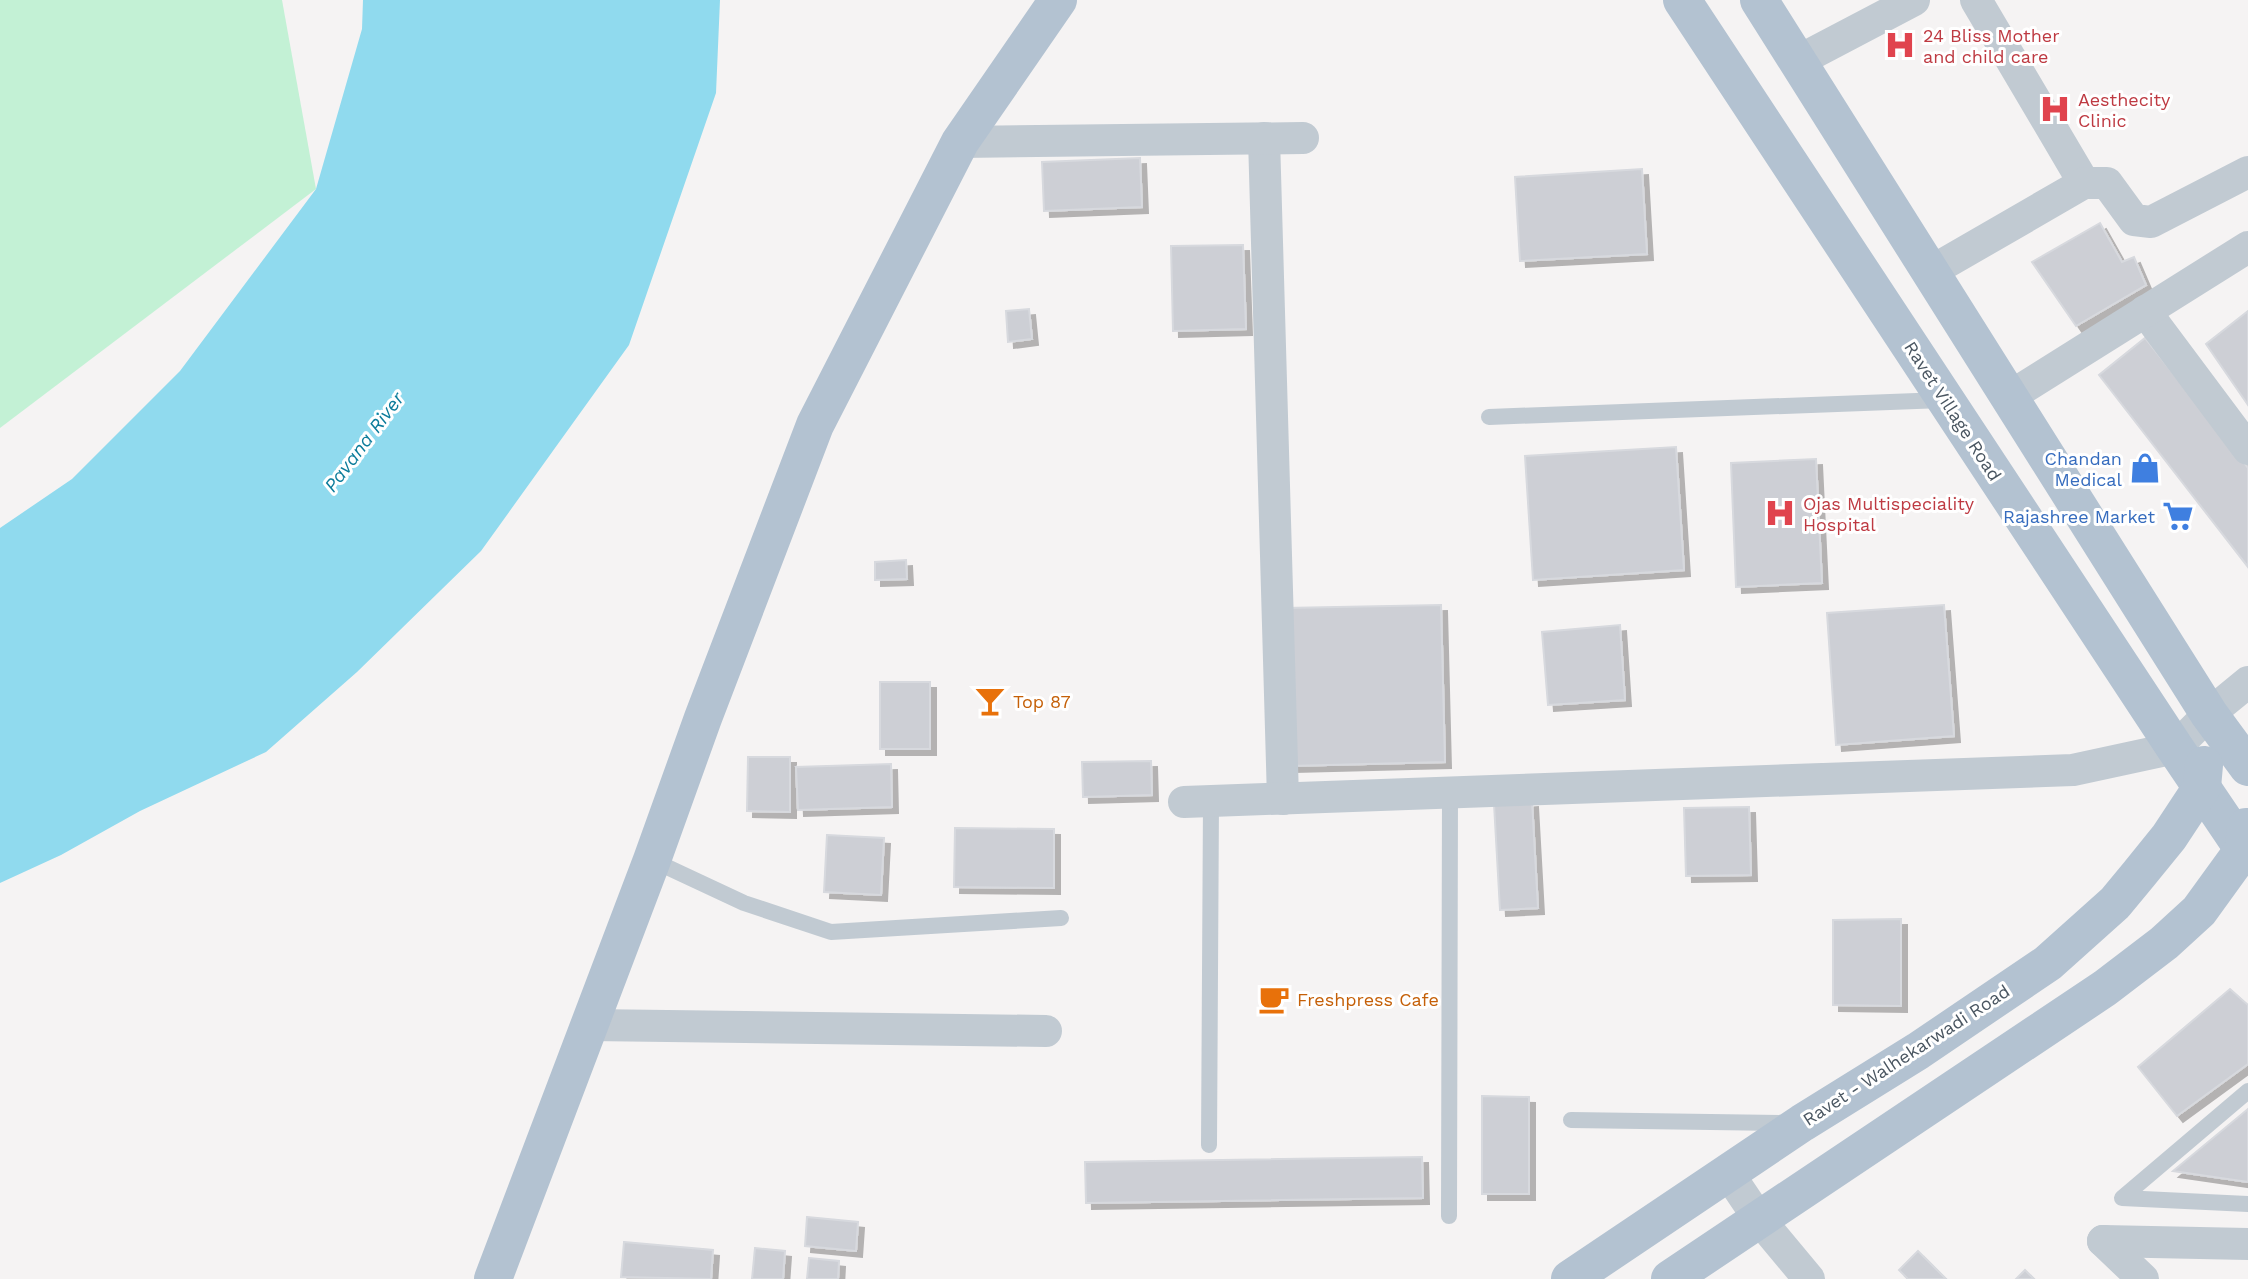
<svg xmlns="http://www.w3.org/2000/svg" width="2248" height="1279" font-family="'Work Sans',sans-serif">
<defs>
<filter id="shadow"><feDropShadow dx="6" dy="6" stdDeviation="0" flood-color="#0004"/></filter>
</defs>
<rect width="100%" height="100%" fill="#f5f3f3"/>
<polygon fill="#c3f1d5" points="0,0 282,0 316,189 0,428"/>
<polygon fill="#90daee" points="363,0 720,0 716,93 629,345 481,551 357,672 266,752 140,811 61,855 0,883 0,528 72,479 180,371 316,189 362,29"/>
<g fill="#cdcfd5" stroke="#d7d9de" stroke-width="2" filter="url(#shadow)">
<polygon points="1140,158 1142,207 1044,211 1042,162"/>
<polygon points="1642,169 1647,254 1520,261 1515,177"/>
<polygon points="2100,223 2122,262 2134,257 2146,285 2076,326 2032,262"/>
<polygon points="1243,245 1246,329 1173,331 1171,246"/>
<polygon points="1029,309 1032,339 1008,342 1006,311"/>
<polygon points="2248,311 2248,405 2206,344"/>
<polygon points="2145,338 2248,468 2248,567 2099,375"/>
<polygon points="1676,447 1684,570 1533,580 1525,456"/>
<polygon points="1816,459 1822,583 1736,587 1731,463"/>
<polygon points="906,560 907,579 875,580 875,562"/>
<polygon points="1441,605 1445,762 1289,766 1285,608"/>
<polygon points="1944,605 1954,736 1836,745 1827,613"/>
<polygon points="1620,625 1625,700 1548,705 1542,632"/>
<rect x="880" y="682" width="50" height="67"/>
<polygon points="748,757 790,757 790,812 747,811"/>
<polygon points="1151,761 1152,795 1083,797 1082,762"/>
<polygon points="891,764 892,807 798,810 796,767"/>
<polygon points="1532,801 1538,908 1500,910 1494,804"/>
<polygon points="1749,807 1751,875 1686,876 1684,808"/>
<polygon points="955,828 1054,829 1054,888 954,887"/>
<polygon points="827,835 884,838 881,895 824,892"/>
<polygon points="1901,919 1901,1006 1833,1005 1833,920"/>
<polygon points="2230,989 2248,1005 2248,1064 2177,1116 2138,1067"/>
<polygon points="1482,1096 1529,1097 1529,1194 1482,1194"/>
<polygon points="2248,1109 2248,1182 2173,1171"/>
<polygon points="1422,1157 1423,1198 1086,1203 1085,1162"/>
<polygon points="807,1217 858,1222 856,1251 805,1246"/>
<polygon points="624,1242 713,1250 711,1279 621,1277"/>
<polygon points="755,1248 785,1251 783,1279 752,1279"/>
<polygon points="1918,1251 1946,1279 1908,1279 1899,1270"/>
<polygon points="809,1258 839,1261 838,1279 807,1279"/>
<polygon points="2025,1270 2034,1279 2016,1279"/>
</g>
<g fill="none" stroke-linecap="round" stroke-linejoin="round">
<g stroke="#c1cad2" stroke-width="16">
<polyline points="1489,417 1943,400"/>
<polyline points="652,860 744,903 831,932 1061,918"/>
<polyline points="2248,1091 2122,1198 2248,1204"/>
<polyline points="1571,1120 1789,1123"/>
<polyline points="1209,1145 1211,801"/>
<polyline points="1449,1216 1450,793"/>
</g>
<g stroke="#c1cad2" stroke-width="32">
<polyline points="1976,0 2084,183"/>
<polyline points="1798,61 1914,0"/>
<polyline points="1264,138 1283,799"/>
<polyline points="960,142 1303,138"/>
<polyline points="1930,272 2084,183 2107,183 2134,220 2151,222 2248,172"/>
<polyline points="2145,311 2248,449"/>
<polyline points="2009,397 2248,247"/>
<polyline points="1184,802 2073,770 2175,748 2209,714 2248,682"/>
<polyline points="590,1025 1046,1031"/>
<polyline points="1728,1173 1759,1219 1809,1279"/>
<polyline points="2103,1241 2248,1244"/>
<polyline points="2103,1241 2143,1279"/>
</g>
<g stroke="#b3c2d1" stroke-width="38">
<polyline points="1682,0 2175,748 2248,856"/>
<polyline points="1759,0 2209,714 2248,767"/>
<polyline points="493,1279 652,860 703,718 815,425 960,142 1058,0"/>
<polyline points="1570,1279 1802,1123 1918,1051 2048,963 2115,903 2139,874 2169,837 2202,787 2204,765"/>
<polyline points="1670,1279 2105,988 2164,943 2199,911 2244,849 2246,827"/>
</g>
</g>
<defs>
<g id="hospital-bare" transform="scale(2.415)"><path d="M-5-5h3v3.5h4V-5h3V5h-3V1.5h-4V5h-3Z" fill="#e0444e" stroke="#fff" stroke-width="2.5" paint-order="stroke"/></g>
<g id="shop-bare" transform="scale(2.415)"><path d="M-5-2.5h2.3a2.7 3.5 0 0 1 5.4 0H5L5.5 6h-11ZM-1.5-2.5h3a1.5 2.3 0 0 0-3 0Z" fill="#3f7fe0" stroke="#fff" stroke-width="2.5" paint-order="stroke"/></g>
<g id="supermarket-bare" transform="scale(2.415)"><path d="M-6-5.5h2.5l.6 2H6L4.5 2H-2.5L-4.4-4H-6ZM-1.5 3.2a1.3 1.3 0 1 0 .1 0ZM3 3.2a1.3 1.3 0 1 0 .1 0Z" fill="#3f7fe0" stroke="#fff" stroke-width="2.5" paint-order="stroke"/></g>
<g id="bar-bare" transform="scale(2.415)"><path d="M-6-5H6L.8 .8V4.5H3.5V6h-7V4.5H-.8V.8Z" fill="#e8710a" stroke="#fff" stroke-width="2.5" paint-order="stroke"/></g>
<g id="cafe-bare" transform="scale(2.415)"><path d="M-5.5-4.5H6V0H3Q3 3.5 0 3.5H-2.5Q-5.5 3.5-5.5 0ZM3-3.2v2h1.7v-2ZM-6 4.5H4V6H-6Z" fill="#e8710a" stroke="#fff" stroke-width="2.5" paint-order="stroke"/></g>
</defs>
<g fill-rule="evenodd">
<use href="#hospital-bare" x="1900" y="45"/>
<use href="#hospital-bare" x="2055" y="109"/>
<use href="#shop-bare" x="2145" y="468"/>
<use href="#hospital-bare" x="1780" y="513"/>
<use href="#supermarket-bare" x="2178" y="516"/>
<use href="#bar-bare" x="990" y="701"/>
<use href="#cafe-bare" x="1274" y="999"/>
</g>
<g text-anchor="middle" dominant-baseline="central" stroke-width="6" stroke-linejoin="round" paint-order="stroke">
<g font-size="18" fill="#be3a42" stroke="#fff" text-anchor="start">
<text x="1923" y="35">24 Bliss Mother<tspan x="1923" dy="21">and child care</tspan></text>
<text x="2078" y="99">Aesthecity<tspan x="2078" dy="21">Clinic</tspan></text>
<text x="1803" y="503">Ojas Multispeciality<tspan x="1803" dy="21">Hospital</tspan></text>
</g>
<g font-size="18" fill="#4a5661" stroke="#fff">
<text transform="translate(1953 411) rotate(57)">Ravet Village Road</text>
<text transform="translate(1906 1055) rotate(-33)">Ravet - Walhekarwadi Road</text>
</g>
<g font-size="18" fill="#366cbe" stroke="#fff" text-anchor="end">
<text x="2122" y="458">Chandan<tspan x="2122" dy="21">Medical</tspan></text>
<text x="2155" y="516">Rajashree Market</text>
</g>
<g font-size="18" fill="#c56008" stroke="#fff" text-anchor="start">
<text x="1013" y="701">Top 87</text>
<text x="1297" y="999">Freshpress Cafe</text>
</g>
<g font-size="19" font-style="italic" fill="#0c7c9b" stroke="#fff">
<text transform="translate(364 442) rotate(-53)">Pavana River</text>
</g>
</g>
</svg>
